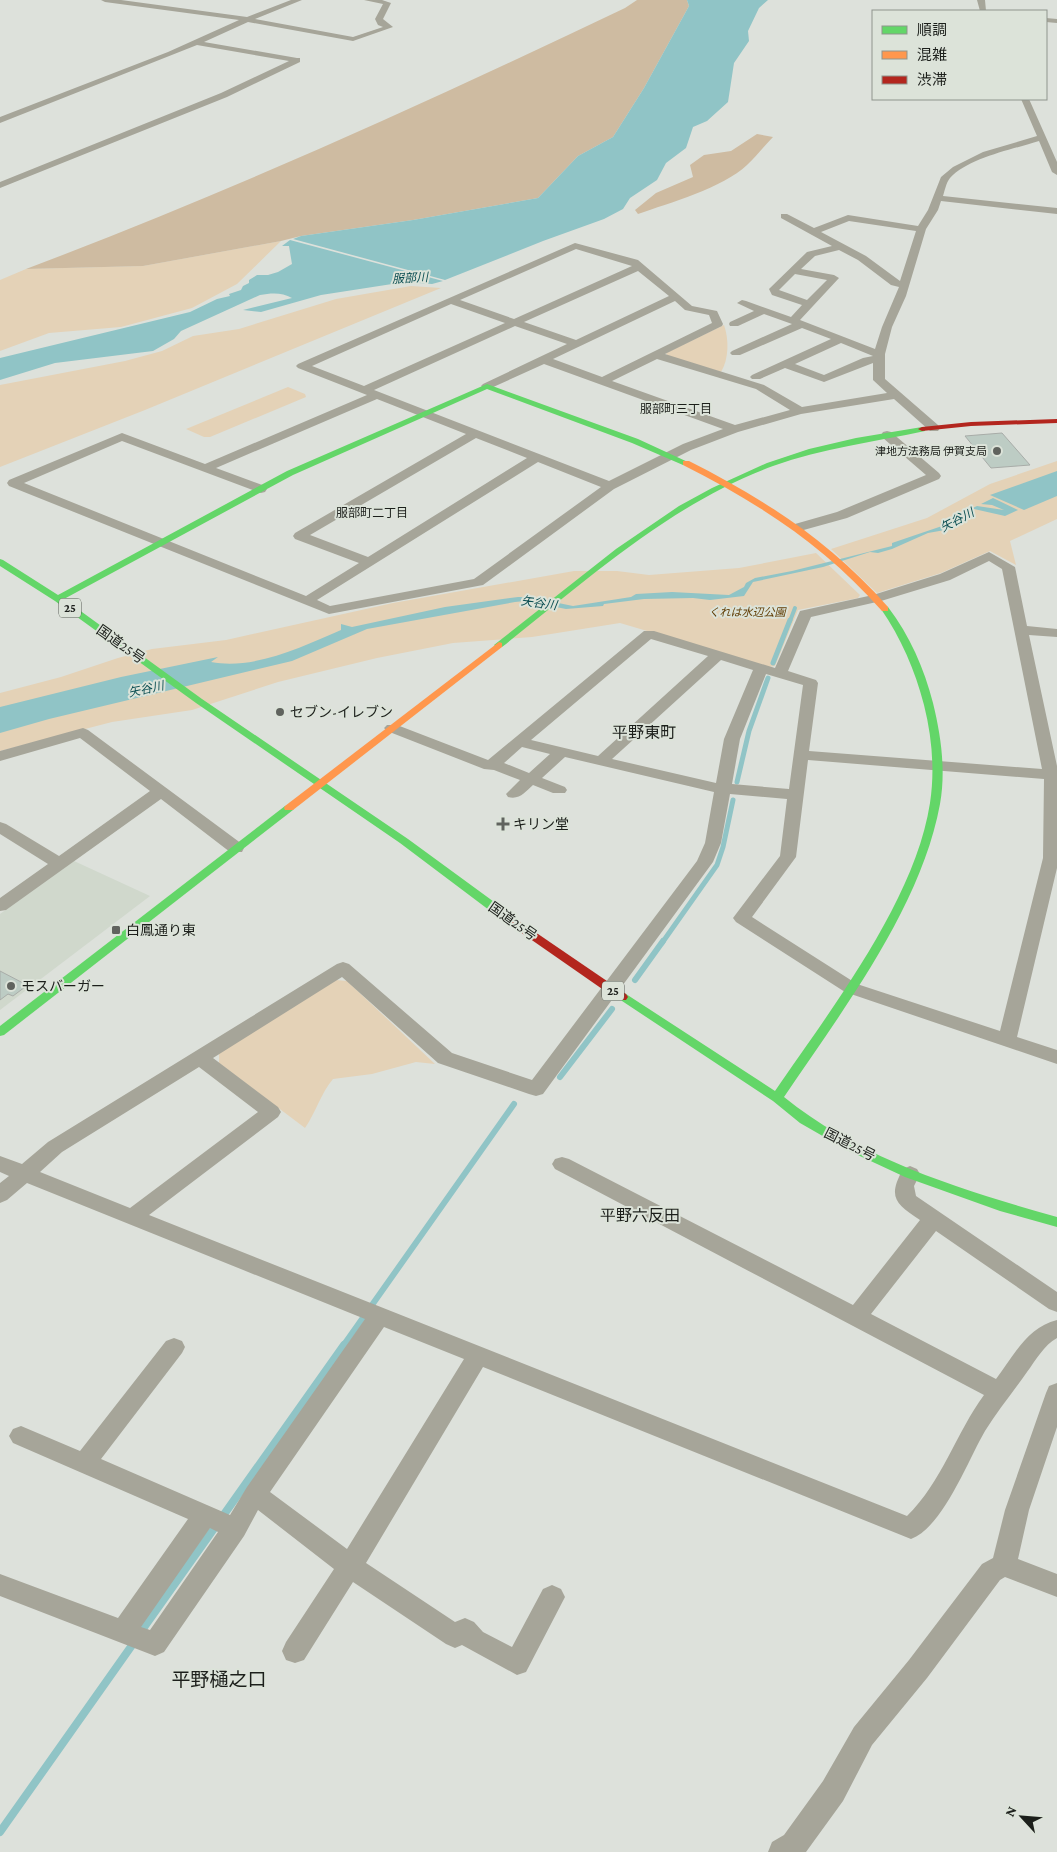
<svg xmlns="http://www.w3.org/2000/svg" width="1057" height="1852" font-family="'Crimson Pro','Noto Sans JP',serif">
<rect width="100%" height="100%" fill="#dde1db"/>
<polygon fill="#d0d8cc" points="74,861 150,896 0,1010 0,914"/>
<g fill="#e4d2b7">
<polygon points="281,241 237,284 192,308 121,327 49,333 0,351 0,280 26,269 143,266"/>
<polygon points="411,286 441,288 145,410 0,467 0,385 125,361 162,351 193,336 239,329 336,299"/>
<path d="M724 325C729 339 729 359 721 372L668 356 666 353Z"/>
<polygon points="288,387 305,394 306,397 210,437 204,437 186,429"/>
<polygon points="1057,461 1057,519 1010,541 1016,565 990,551 941,573 877,593 831,549 927,518 990,484"/>
<polygon points="816,553 860,595 858,598 798,610 775,666 769,667 620,623 532,637 453,643 377,658 278,682 192,710 112,722 0,751 0,693 61,677 118,658 152,649 226,640 393,603 574,571 617,571 649,575 739,568"/>
<path d="M336 980 347 981 435 1064 416 1062 372 1074 333 1079C321 1093 316 1112 305 1128L219 1063V1053Z"/>
</g>
<g fill="#cebba1">
<path d="M637 0H687L689 6 644 88 613 137 578 156 538 198 413 220 301 236 281 241 143 266 26 269C230 192 428 102 625 8Z"/>
<path d="M757 134 773 137C764 146 756 157 747 165 723 188 669 203 638 214L635 210 656 193 693 177 690 165 704 155 731 151Z"/>
</g>
<g fill="#90c4c6">
<polygon points="687,0 768,0 759,8 748,31 749,41 734,63 728,102 707,121 693,127 686,148 666,163 657,180 630,198 623,209 604,219 543,241 445,280 293,239 301,236 413,220 538,198 578,156 613,137 644,88 689,6"/>
<path d="M290 240 443 281 432 284 405 282 321 295 261 312 243 310 292 298C282 292 271 293 260 295L181 331 174 339 153 351 55 363 0 380V358L190 312 217 299 230 296 229 294 241 290 243 286 249 283V280L257 275H268L278 272 292 264 289 246H282Z"/>
<polygon points="1057,471 1057,496 1024,510 990,495"/>
<path d="M993 498 1018 510 1005 516 974 509 963 515 955 526 945 530 928 533 892 549 878 553 870 552 823 567 753 582 744 596 710 600 693 598 644 599 604 604 603 606 566 609 525 601 515 602 367 629 292 661 49 719 0 733V707L121 677 218 657 211 662C255 670 301 647 341 630V624L352 627 445 607 518 597H529L573 606 631 597 636 594 672 592 729 595 744 587 746 583 755 578 792 571 892 546V543L945 525 947 520 977 506 1004 510 992 505 981 504Z"/>
</g>
<g fill="none" stroke-linecap="round" stroke-linejoin="round">
<polyline stroke="#90c4c6" stroke-width="4" points="790,621 795,608"/>
<g stroke="#90c4c6" stroke-width="5">
<polyline points="773,663 790,620"/>
<polyline points="737,782 749,731 768,678"/>
<polyline points="662,943 717,865 723,847 733,800"/>
</g>
<g stroke="#90c4c6" stroke-width="6">
<polyline points="635,980 663,941"/>
<polyline points="560,1077 612,1009"/>
<polyline points="343,1346 514,1104"/>
</g>
<g stroke="#90c4c6" stroke-width="8">
<polyline points="140,1633 344,1345"/>
<polyline points="0,1832 135,1641"/>
</g>
</g>
<g fill="#bdccc4" stroke="#a8aca8">
<polygon points="1002,433 1030,465 991,468 965,436"/>
<polygon points="0,971 23,983 21,985 25,987 13,996 8,994 0,1000"/>
</g>
<g fill="none" stroke-linecap="round" stroke-linejoin="round">
<g fill="#a6a599" fill-rule="evenodd">
<polygon points="101,0 121,0 247,17 291,0 302,0 255,19 353,37 383,27 378,25 375,19 383,4 364,0 382,0 391,3 383,19 393,27 353,41 248,22 204,42 297,58 300,58 300,62 227,97 0,188 0,182 221,93 289,61 197,45 0,123 0,117 168,52 239,20 105,2"/>
<polygon points="977,0 985,0 986,11 980,11"/>
<polygon points="1046,18 1057,19 1057,23 1046,22"/>
<path d="M1021 99H1029L1057 162V175L1052 172 1039 141C1014 149 968 158 950 178 946 183 945 190 943 196L1057 208V214L941 201 938 210 926 229 906 296 892 327 885 354V379L938 425 940 428 938 431H930L894 399 801 414 738 432 691 450 614 489 483 585 329 614 9 486 7 483 9 480 122 433 205 464 367 395 298 368 296 366 298 364 575 243 638 260 692 306 717 311 723 324 722 326 665 354 764 385 802 407 887 393 873 380V363L824 382 785 368 760 379H752L750 377 752 375 831 339 802 328 740 355H732L730 353 732 351 792 324 764 314 738 326H730L729 324 730 322 754 311 737 303 742 300 746 301 791 317 802 305 772 295 769 289 807 252 832 246 781 218V214H787L814 228 848 215 918 226 928 210 941 177 953 167 983 152 1037 136ZM849 221 916 231 900 281 866 256 821 232ZM576 249 632 266 514 319 460 300ZM839 250 858 260 891 285 899 287 882 327 875 349 800 320 839 278 834 275 801 269 815 256ZM638 271 669 296 576 340 524 322ZM795 274 827 280 807 300 779 290ZM675 301 685 310 709 315 712 323 602 377 553 359ZM451 304 505 323 364 386 312 366ZM515 326 567 344 483 384 481 386 483 388H491L544 364 723 429 683 444 609 481 374 390ZM841 343 873 356 863 358 824 375 795 364ZM657 359 756 389 790 410 735 425 612 381ZM377 399 466 434 295 533 293 536 295 539 359 563 306 596 24 483 122 441 261 493 265 492 267 489 265 486 216 468ZM476 438 527 458 368 557 310 535ZM538 462 601 487 474 579 330 606 317 600Z"/>
<polygon points="887,431 891,432 939,473 941,476 939,479 847,518 800,531 795,530 793,527 795,524 837,512 926,475 883,438 881,435 883,432"/>
<path d="M989 552 1015 567 1027 626 1057 629V637L1029 635 1057 766V868L1017 1037 1057 1050V1064L845 992 736 922 733 918 736 914 780 856 787 799 730 794 721 843 713 862 543 1094 536 1096 529 1094 438 1063 342 977 213 1058 278 1107 281 1112 278 1117 149 1215 907 1516C942 1482 956 1433 984 1395L555 1169 552 1164 555 1159 562 1157 569 1159 853 1305 920 1220C896 1204 887 1198 903 1169L910 1166 917 1169 920 1174 914 1186 916 1196 1057 1292V1312L1049 1309 936 1231 871 1314 996 1379C1013 1357 1027 1327 1057 1320V1338C1044 1345 1036 1360 1027 1372 1013 1392 998 1410 985 1431 968 1460 943 1527 911 1539L483 1367 366 1563 455 1622 465 1618 474 1622 483 1632 512 1647 543 1589 552 1585 561 1589 565 1597 526 1672 517 1675 462 1645 455 1648 446 1644 353 1582 304 1660 295 1663 286 1660 282 1651 286 1642 334 1569 258 1510 244 1536 164 1652 155 1656 0 1596V1574L118 1618 188 1519 13 1443 9 1436 13 1429 21 1426 80 1451 166 1341 174 1338 182 1341 185 1347 182 1353 101 1459 230 1515 247 1487 365 1319 27 1183 7 1200 0 1203V1183L9 1176 0 1172V1156L22 1164 48 1142 337 964 343 962 349 964 452 1053 532 1080 697 861 705 843 714 792 565 757 542 778 565 787 567 790 565 793H553L533 785C525 792 520 800 508 797L506 794 520 780 494 770 484 769 387 731 384 728 387 725H397L488 760 644 631H654L775 668 800 611 873 595 940 574ZM989 561 1002 569 1042 769 809 751 818 683 816 680 788 671 811 617 881 601 950 580ZM651 639 708 656 598 756 531 740ZM721 660 753 670 724 739 716 783 612 759ZM766 674 803 685 789 789 732 784 740 739ZM522 747 550 754 529 773 504 763ZM808 760 1044 779 1043 858 1000 1031 857 984 752 917 796 857ZM199 1067 258 1112 130 1208 40 1172 62 1152ZM384 1327 464 1359 347 1549 270 1492ZM210 1528 218 1532 150 1630 141 1627Z"/>
<polygon points="83,728 88,730 242,844 244,848 242,852 230,852 161,799 6,910 0,911 0,898 48,864 0,834 0,822 6,824 59,856 150,791 80,738 0,761 0,751"/>
<polygon points="1057,1383 1057,1427 1029,1510 1018,1559 1057,1574 1057,1597 1005,1577 1000,1580 927,1678 872,1745 843,1801 806,1852 768,1852 772,1842 784,1835 823,1781 854,1727 909,1660 982,1564 993,1558 1005,1510 1046,1393 1049,1386"/>
</g>
<g fill="#63d668" fill-rule="evenodd">
<polygon points="487,384 638,439 690,463 683,465 632,443 487,389 293,475 64,599 202,699 408,839 501,907 503,910 501,913 493,913 400,843 196,703 55,601 0,566 0,559 3,560 58,595 287,471"/>
<path d="M922 427H925V431C874 442 823 448 773 466 670 504 587 580 502 647H496L494 645 616 549 679 506 712 488 767 463 809 449 856 438Z"/>
<path d="M885 606 888 607C910 636 924 668 933 703 941 736 946 770 940 804 921 908 842 1011 784 1097 862 1160 962 1190 1057 1217V1227L1000 1211 905 1177 847 1150 800 1123 773 1101 616 997 622 993 626 994 775 1091C831 1009 915 901 930 803 935 770 932 737 924 705 915 670 901 638 881 609Z"/>
<polygon points="289,805 294,808 293,810 4,1035 0,1036 0,1026 285,806"/>
</g>
<g fill="#ff974d" fill-rule="evenodd">
<path d="M683 461H689C766 500 831 542 888 607V611H882C825 546 760 504 683 465Z"/>
<polygon points="499,642 502,643 502,647 293,810 285,810 284,808 285,806"/>
</g>
<g fill="#b3261e" fill-rule="evenodd">
<polygon points="1057,419 1057,423 971,426 922,431 918,429 922,427 971,422"/>
<polygon points="497,906 626,994 628,997 626,1000 618,1000 493,913 491,910 493,907"/>
</g>
</g>
<g fill="#60635e" stroke="#dce3d9" stroke-width="2">
<circle cx="997" cy="451" r="5"/>
<circle cx="280" cy="712" r="5"/>
<path d="M500.5 816.5h5v5h5v5h-5v5h-5v-5h-5v-5h5z"/>
<rect x="111" y="925" width="10" height="10" rx="2.5"/>
<circle cx="11" cy="986" r="5"/>
</g>
<g text-anchor="middle" dominant-baseline="central" stroke-width="4" stroke-linejoin="round" paint-order="stroke">
<g font-size="11" fill="#1c1f1b" stroke="#dce3d9" text-anchor="end">
<text x="987" y="451">津地方法務局 伊賀支局</text>
</g>
<g font-size="11" font-style="italic" fill="#613d04" stroke="#dce3d9">
<text x="747" y="612">くれは水辺公園</text>
</g>
<g font-size="12" font-style="italic" fill="#0c4f53" stroke="#dce3d9">
<text transform="translate(410 278) rotate(-3)">服部川</text>
<text transform="translate(957 520) rotate(-28)">矢谷川</text>
<text transform="translate(539 603) rotate(8)">矢谷川</text>
<text transform="translate(146 689) rotate(-12)">矢谷川</text>
</g>
<g font-size="12" fill="#1c1f1b" stroke="#dce3d9">
<text x="676" y="409">服部町三丁目</text>
<text x="372" y="513">服部町二丁目</text>
</g>
<g fill="#dce3d9" stroke="#565a54" stroke-width="1">
<rect x="59" y="598.5" width="22" height="19" rx="4"/>
<rect x="602" y="981.5" width="22" height="19" rx="4"/>
</g>
<g font-size="12" font-weight="bold" fill="#1c1f1b">
<text x="70" y="608">25</text>
<text x="613" y="991">25</text>
</g>
<g font-size="14" fill="#1c1f1b" stroke="#dce3d9">
<text transform="translate(121 644) rotate(35)">国道25号</text>
<text transform="translate(513 921) rotate(35)">国道25号</text>
<text transform="translate(850 1144) rotate(27)">国道25号</text>
</g>
<g font-size="14" fill="#1c1f1b" stroke="#dce3d9" text-anchor="start">
<text x="290" y="712">セブン-イレブン</text>
<text x="513" y="824">キリン堂</text>
<text x="126" y="930">白鳳通り東</text>
<text x="21" y="986">モスバーガー</text>
</g>
<g font-size="16" fill="#1c1f1b" stroke="#dce3d9">
<text x="644" y="732">平野東町</text>
<text x="640" y="1215">平野六反田</text>
</g>
<g font-size="19" fill="#1c1f1b" stroke="#dce3d9">
<text x="219" y="1679">平野樋之口</text>
</g>
</g>
<rect x="872" y="10" width="175" height="90" fill="#dce3d9" stroke="#8f958d"/>
<rect x="882" y="26" width="25" height="8" fill="#63d668" stroke="#8f958d"/>
<text x="917" y="35" font-size="15" fill="#1c1f1b">順調</text>
<rect x="882" y="51" width="25" height="8" fill="#ff974d" stroke="#8f958d"/>
<text x="917" y="60" font-size="15" fill="#1c1f1b">混雑</text>
<rect x="882" y="76" width="25" height="8" fill="#b3261e" stroke="#8f958d"/>
<text x="917" y="85" font-size="15" fill="#1c1f1b">渋滞</text>
<g transform="translate(1022 1817) rotate(296)" stroke="#dce3d9" stroke-width="4" paint-order="stroke">
<path d="M0-4L9 19L0 12L-9 19Z" fill="#1c1f1b"/>
<text y="-8" font-size="14" font-weight="bold" text-anchor="middle" fill="#1c1f1b">N</text>
</g>
</svg>
